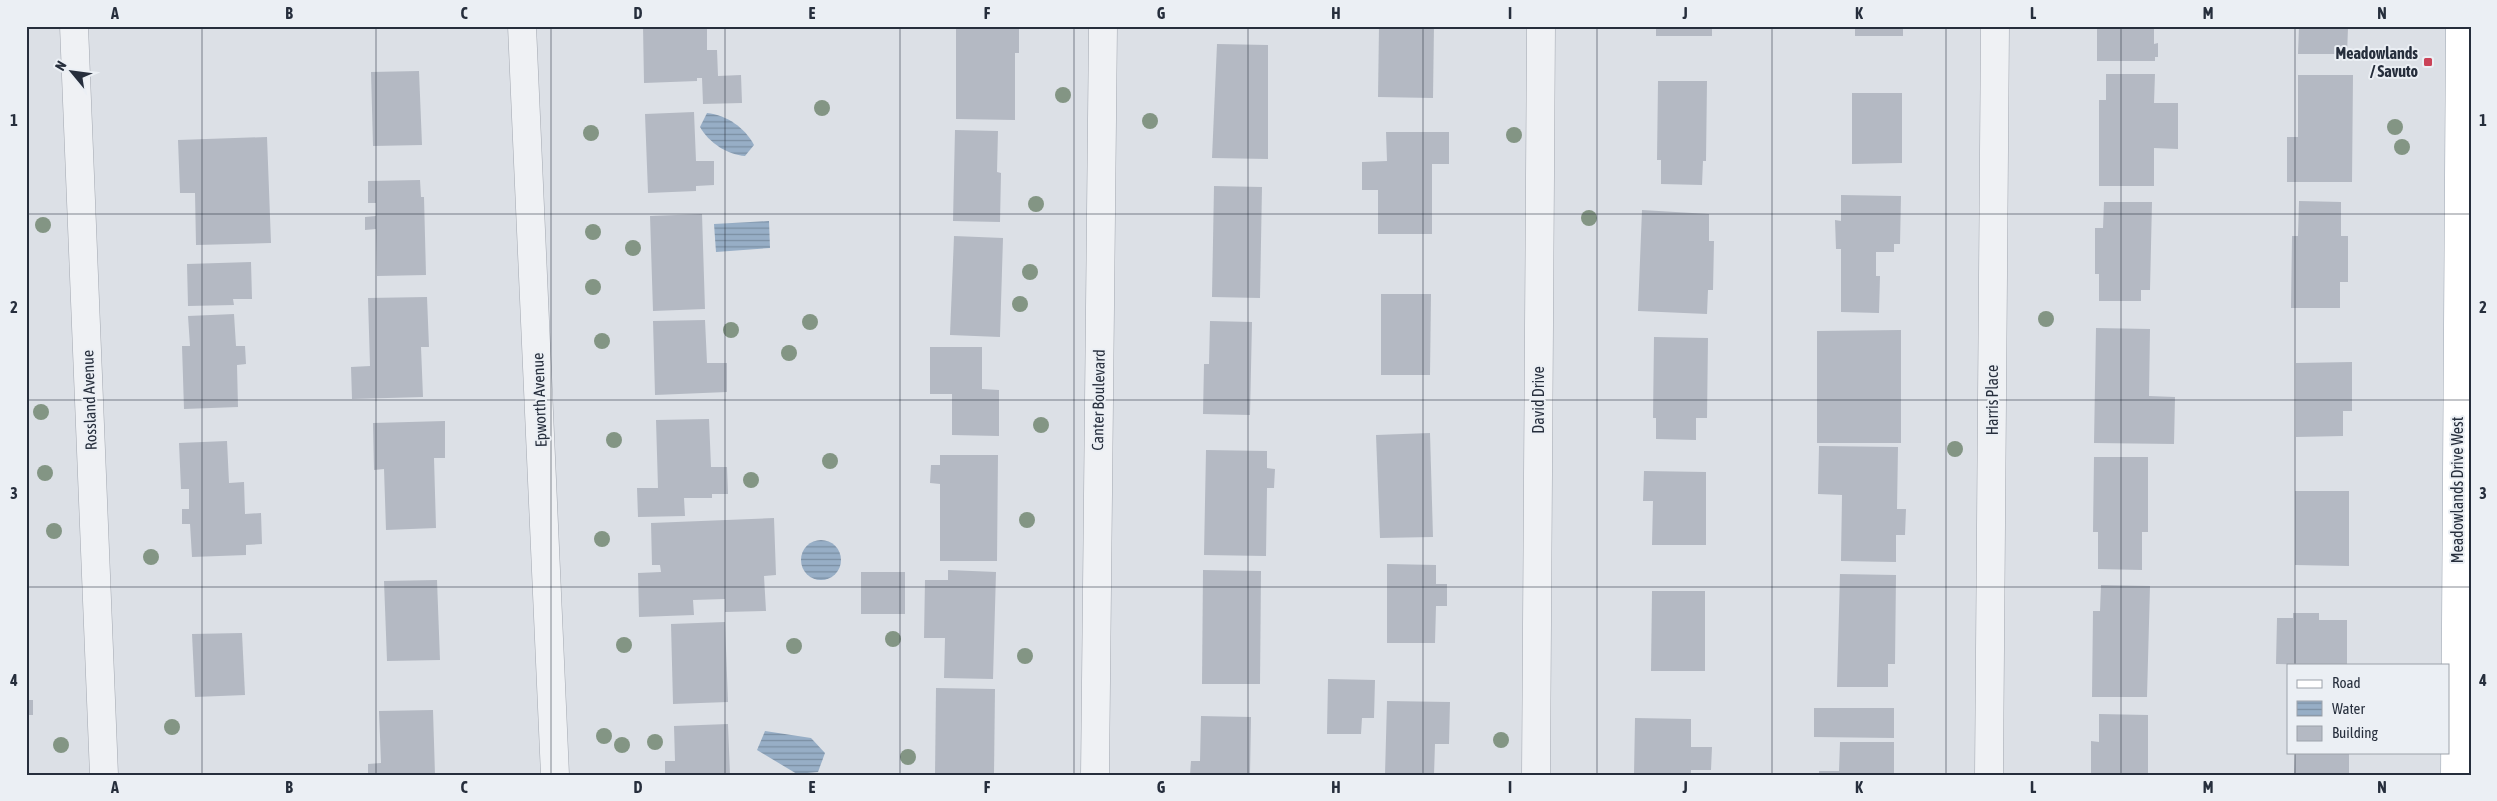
<svg xmlns="http://www.w3.org/2000/svg" width="2497" height="801" font-family="'Asap Condensed',sans-serif">
<defs>
<pattern id="water-rules" width="6" height="5" patternUnits="userSpaceOnUse" patternTransform="scale(1.25)"><rect width="6" height="5" fill="#97aec6"/><path d="M0 2.5h6" fill="none" stroke="#7b8ea2"/></pattern>
</defs>
<rect width="100%" height="100%" fill="#dce0e6"/>
<g fill="url(#water-rules)">
<path d="M707 113C727 115 745 128 754 145L745 156C728 155 709 143 700 127Z"/>
<polygon points="769,221 770,248 716,252 714,224"/>
<circle cx="821" cy="560" r="20"/>
<polygon points="765,731 811,738 825,753 818,772 797,774 757,750"/>
</g>
<g fill="#b4b9c3">
<polygon points="643,26 707,26 707,50 717,50 718,76 741,75 742,103 703,104 702,78 697,78 697,81 644,83"/>
<polygon points="956,26 1019,26 1019,53 1015,53 1015,120 956,119"/>
<polygon points="1379,26 1434,26 1433,98 1378,97"/>
<rect x="1656" y="26" width="56" height="10"/>
<rect x="1855" y="26" width="48" height="10"/>
<polygon points="2097,26 2154,26 2154,44 2158,43 2158,57 2155,57 2155,61 2097,61"/>
<polygon points="2299,26 2355,26 2355,28 2348,28 2347,54 2298,54"/>
<polygon points="1217,44 1268,45 1268,159 1212,158"/>
<polygon points="419,71 422,145 373,146 371,72"/>
<polygon points="2106,74 2155,74 2154,103 2178,103 2178,149 2154,148 2154,186 2099,186 2099,100 2106,100"/>
<polygon points="2298,75 2353,75 2352,182 2287,182 2287,137 2298,137"/>
<polygon points="1658,81 1707,81 1706,161 1703,161 1702,185 1661,184 1661,160 1657,160"/>
<polygon points="1852,93 1902,93 1902,163 1852,164"/>
<polygon points="694,112 696,161 714,161 714,185 696,186 696,191 648,193 645,114"/>
<polygon points="955,130 998,131 997,172 1001,173 1000,222 953,221"/>
<polygon points="1386,132 1449,132 1449,164 1432,164 1432,234 1378,234 1378,190 1362,190 1362,162 1387,161"/>
<polygon points="267,137 271,243 196,245 195,193 180,193 178,140"/>
<polygon points="420,180 421,197 424,197 426,275 377,276 376,229 365,230 365,217 376,216 376,203 368,203 368,181"/>
<polygon points="1214,186 1262,187 1260,298 1212,297"/>
<polygon points="1841,195 1901,196 1900,244 1894,244 1894,252 1876,252 1876,276 1880,276 1879,313 1841,312 1841,249 1836,249 1835,220 1841,221"/>
<polygon points="2299,201 2341,202 2341,236 2348,236 2348,282 2340,282 2340,308 2291,308 2292,236 2298,236"/>
<polygon points="2104,202 2152,202 2150,290 2141,290 2141,301 2099,301 2099,274 2095,274 2095,228 2103,228"/>
<polygon points="1642,210 1709,214 1709,241 1714,241 1713,290 1708,290 1707,314 1638,311"/>
<polygon points="702,214 705,309 653,311 650,216"/>
<polygon points="954,236 1003,238 1000,337 950,335"/>
<polygon points="251,262 252,299 233,299 234,305 188,306 187,264"/>
<polygon points="1381,294 1431,294 1430,375 1381,375"/>
<polygon points="427,297 429,347 421,347 423,397 352,399 351,367 370,366 368,298"/>
<polygon points="234,314 236,346 245,346 246,364 237,365 238,407 184,409 182,346 190,346 188,316"/>
<polygon points="705,320 707,363 727,363 727,392 655,395 653,321"/>
<polygon points="1210,321 1252,322 1250,415 1203,414 1204,364 1209,364"/>
<polygon points="2096,328 2150,329 2149,396 2175,397 2174,444 2094,443"/>
<polygon points="1901,330 1901,443 1817,443 1817,331"/>
<polygon points="1654,337 1708,338 1707,418 1696,418 1696,440 1656,439 1656,418 1653,418"/>
<polygon points="930,347 982,347 982,389 999,390 999,436 952,435 952,394 930,394"/>
<polygon points="2352,362 2352,411 2343,411 2343,436 2296,437 2296,363"/>
<polygon points="709,419 711,467 727,467 728,494 712,494 712,498 684,498 685,516 638,517 637,488 658,488 656,420"/>
<polygon points="445,421 445,458 434,458 436,528 386,530 384,469 374,470 373,423"/>
<polygon points="1430,433 1433,537 1380,538 1376,435"/>
<polygon points="227,441 229,483 244,482 245,514 261,513 262,544 246,545 246,555 192,557 190,524 182,524 182,509 189,509 189,489 181,489 179,443"/>
<polygon points="1819,446 1898,447 1897,509 1906,509 1905,535 1896,535 1896,562 1841,561 1842,495 1818,494"/>
<polygon points="1206,450 1267,451 1267,468 1275,469 1274,488 1267,488 1266,556 1204,555"/>
<polygon points="940,455 998,455 997,561 940,561 940,484 930,483 931,465 940,465"/>
<polygon points="2094,457 2148,457 2148,532 2142,532 2142,570 2098,569 2098,532 2093,532"/>
<polygon points="1644,471 1706,472 1706,545 1652,545 1653,501 1643,501"/>
<polygon points="2295,491 2349,491 2349,566 2295,565"/>
<polygon points="774,518 776,575 764,576 766,611 725,612 725,599 693,600 694,615 639,617 638,573 661,572 660,565 652,565 651,523"/>
<polygon points="1387,564 1436,565 1436,584 1447,584 1447,606 1436,606 1435,643 1387,643"/>
<polygon points="948,570 996,572 993,679 944,678 945,638 924,638 925,580 948,580"/>
<polygon points="1203,570 1261,571 1260,684 1202,684"/>
<rect x="861" y="572" width="44" height="42"/>
<polygon points="1840,574 1896,575 1895,664 1888,664 1888,687 1837,687"/>
<polygon points="437,580 440,660 387,661 384,581"/>
<polygon points="2101,585 2150,586 2147,697 2092,697 2093,611 2100,611"/>
<polygon points="1652,591 1705,591 1705,671 1651,671"/>
<polygon points="2293,613 2319,613 2319,620 2347,620 2347,665 2276,664 2277,618 2293,618"/>
<polygon points="725,622 728,702 673,704 671,624"/>
<polygon points="242,633 245,695 195,697 192,634"/>
<polygon points="1328,679 1375,680 1374,718 1362,718 1361,734 1327,734"/>
<polygon points="936,688 995,689 994,775 935,775"/>
<rect x="26" y="700" width="7" height="15"/>
<polygon points="1387,701 1450,702 1449,744 1435,744 1434,775 1385,775"/>
<polygon points="1814,708 1894,708 1894,738 1814,737"/>
<polygon points="433,710 435,775 368,775 368,764 381,763 379,711"/>
<polygon points="2099,714 2148,715 2148,775 2091,775 2091,741 2099,742"/>
<polygon points="1201,716 1251,717 1250,775 1190,775 1191,761 1200,761"/>
<polygon points="1635,718 1691,719 1691,747 1712,747 1711,770 1691,770 1691,775 1634,775"/>
<polygon points="728,724 730,775 660,775 660,773 665,773 665,761 675,761 674,726"/>
<polygon points="1840,742 1894,742 1894,775 1819,775 1819,771 1839,771"/>
<polygon points="2295,752 2349,752 2349,775 2294,775"/>
</g>
<g fill="none" stroke-linecap="round" stroke-linejoin="round">
<g stroke="#a2a7b0" stroke-width="29">
<g id="minor">
<polyline points="74,26 104,775"/>
<polyline points="522,26 555,775"/>
<polyline points="1095,775 1103,26"/>
<polyline points="1536,775 1541,26"/>
<polyline points="1989,775 1995,26"/>
</g>
</g>
<g stroke="#9ca5b1" stroke-width="29">
<polyline id="major" points="2455,775 2460,26"/>
</g>
<use href="#minor" stroke="#eff1f4" stroke-width="28"/>
<use href="#major" stroke="#fff" stroke-width="28"/>
</g>
<g fill="#839584">
<circle cx="1063" cy="95" r="8"/>
<circle cx="822" cy="108" r="8"/>
<circle cx="1150" cy="121" r="8"/>
<circle cx="2395" cy="127" r="8"/>
<circle cx="591" cy="133" r="8"/>
<circle cx="1514" cy="135" r="8"/>
<circle cx="2402" cy="147" r="8"/>
<circle cx="1036" cy="204" r="8"/>
<circle cx="1589" cy="218" r="8"/>
<circle cx="43" cy="225" r="8"/>
<circle cx="593" cy="232" r="8"/>
<circle cx="633" cy="248" r="8"/>
<circle cx="1030" cy="272" r="8"/>
<circle cx="593" cy="287" r="8"/>
<circle cx="1020" cy="304" r="8"/>
<circle cx="2046" cy="319" r="8"/>
<circle cx="810" cy="322" r="8"/>
<circle cx="731" cy="330" r="8"/>
<circle cx="602" cy="341" r="8"/>
<circle cx="789" cy="353" r="8"/>
<circle cx="41" cy="412" r="8"/>
<circle cx="1041" cy="425" r="8"/>
<circle cx="614" cy="440" r="8"/>
<circle cx="1955" cy="449" r="8"/>
<circle cx="830" cy="461" r="8"/>
<circle cx="45" cy="473" r="8"/>
<circle cx="751" cy="480" r="8"/>
<circle cx="1027" cy="520" r="8"/>
<circle cx="54" cy="531" r="8"/>
<circle cx="602" cy="539" r="8"/>
<circle cx="151" cy="557" r="8"/>
<circle cx="893" cy="639" r="8"/>
<circle cx="624" cy="645" r="8"/>
<circle cx="794" cy="646" r="8"/>
<circle cx="1025" cy="656" r="8"/>
<circle cx="172" cy="727" r="8"/>
<circle cx="604" cy="736" r="8"/>
<circle cx="1501" cy="740" r="8"/>
<circle cx="655" cy="742" r="8"/>
<circle cx="61" cy="745" r="8"/>
<circle cx="622" cy="745" r="8"/>
<circle cx="908" cy="757" r="8"/>
</g>
<path fill="none" stroke="#262e3c" stroke-width="1" stroke-opacity="0.55" d="M202 26V775M376 26V775M551 26V775M725 26V775M900 26V775M1074 26V775M1248 26V775M1423 26V775M1597 26V775M1772 26V775M1946 26V775M2121 26V775M2295 26V665M26 214H2471M26 400H2471M26 587H2471M2295 752V775"/>
<rect fill="#ca4257" stroke="#ebeff4" stroke-width="2" x="2423" y="57" width="10" height="10" rx="2.5"/>
<g text-anchor="middle" dominant-baseline="central" stroke-width="4" stroke-linejoin="round" paint-order="stroke">
<g font-size="16" font-weight="bold" fill="#262e3c" stroke="#ebeff4" text-anchor="end">
<text x="2418" y="53">Meadowlands<tspan x="2418" dy="18">/ Savuto</tspan></text>
</g>
<g font-size="16" fill="#262e3c" stroke="#ebeff4">
<text transform="translate(89 400) rotate(-92)">Rossland Avenue</text>
<text transform="translate(539 400) rotate(-92)">Epworth Avenue</text>
<text transform="translate(1098 400) rotate(-89)">Canter Boulevard</text>
<text transform="translate(1538 400) rotate(-90)">David Drive</text>
<text transform="translate(1992 400) rotate(-90)">Harris Place</text>
<text transform="translate(2457 490) rotate(-90)">Meadowlands Drive West</text>
</g>
</g>
<rect width="2497" height="801" fill="none" stroke="#ebeff4" stroke-width="55"/>
<rect x="2287" y="664" width="162" height="90" fill="#ebeff4" stroke="#9ca2aa"/>
<rect x="2297" y="680" width="25" height="8" fill="#ffffff" stroke="#9ca2aa"/>
<text x="2332" y="688" font-size="15" fill="#262e3c">Road</text>
<rect x="2297" y="701" width="25" height="15" fill="url(#water-rules)" stroke="#9ca2aa"/>
<text x="2332" y="714" font-size="15" fill="#262e3c">Water</text>
<rect x="2297" y="726" width="25" height="15" fill="#b4b9c3" stroke="#9ca2aa"/>
<text x="2332" y="738" font-size="15" fill="#262e3c">Building</text>
<g transform="translate(72 72) rotate(299)" stroke="#ebeff4" stroke-width="4" paint-order="stroke">
<path d="M0-4L9 19L0 12L-9 19Z" fill="#262e3c"/>
<text y="-8" font-size="14" font-weight="bold" text-anchor="middle" fill="#262e3c">N</text>
</g>
<rect x="28" y="28" width="2442" height="746" fill="none" stroke="#262e3c" stroke-width="2"/>
<g font-size="16" text-anchor="middle" font-weight="bold" fill="#262e3c">
<text x="115" y="19">A</text>
<text x="289" y="19">B</text>
<text x="464" y="19">C</text>
<text x="638" y="19">D</text>
<text x="812" y="19">E</text>
<text x="987" y="19">F</text>
<text x="1161" y="19">G</text>
<text x="1336" y="19">H</text>
<text x="1510" y="19">I</text>
<text x="1685" y="19">J</text>
<text x="1859" y="19">K</text>
<text x="2033" y="19">L</text>
<text x="2208" y="19">M</text>
<text x="2382" y="19">N</text>
<text x="14" y="126">1</text>
<text x="2483" y="126">1</text>
<text x="14" y="313">2</text>
<text x="2483" y="313">2</text>
<text x="14" y="499">3</text>
<text x="2483" y="499">3</text>
<text x="14" y="686">4</text>
<text x="2483" y="686">4</text>
<text x="115" y="793">A</text>
<text x="289" y="793">B</text>
<text x="464" y="793">C</text>
<text x="638" y="793">D</text>
<text x="812" y="793">E</text>
<text x="987" y="793">F</text>
<text x="1161" y="793">G</text>
<text x="1336" y="793">H</text>
<text x="1510" y="793">I</text>
<text x="1685" y="793">J</text>
<text x="1859" y="793">K</text>
<text x="2033" y="793">L</text>
<text x="2208" y="793">M</text>
<text x="2382" y="793">N</text>
</g>
</svg>
